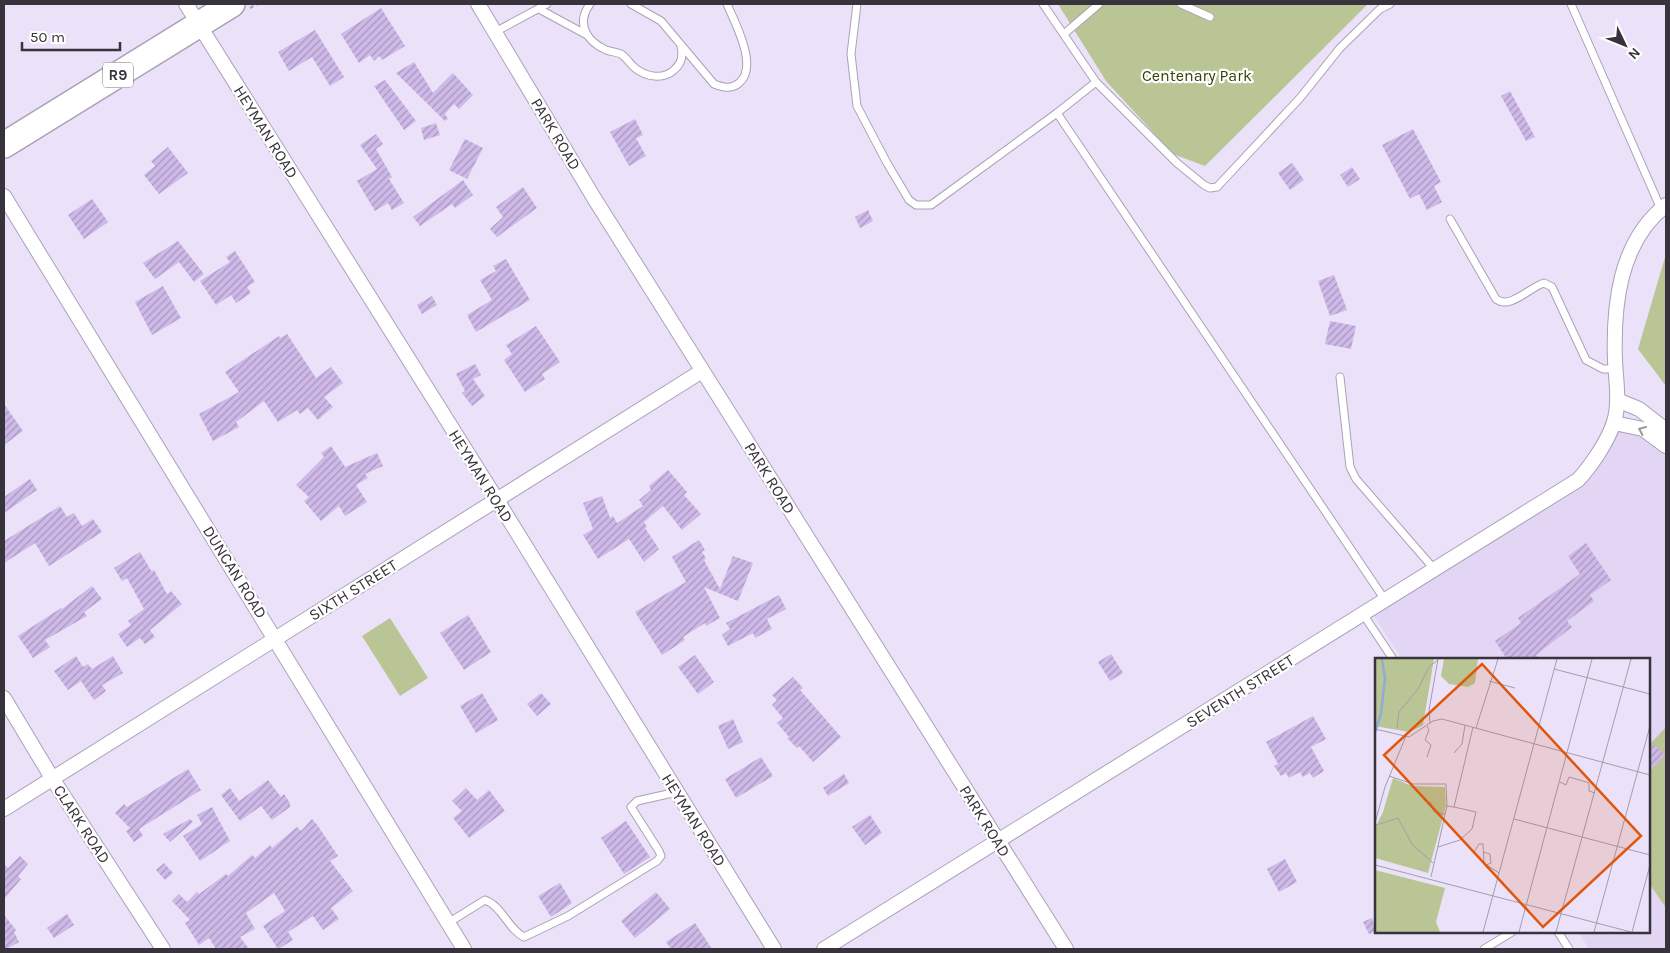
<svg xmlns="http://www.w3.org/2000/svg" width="1670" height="953" font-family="Karla,sans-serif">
<defs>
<pattern id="building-hatch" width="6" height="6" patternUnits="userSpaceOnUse" patternTransform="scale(1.25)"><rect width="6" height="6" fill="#ceb9e8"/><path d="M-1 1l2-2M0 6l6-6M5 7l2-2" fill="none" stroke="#a897bd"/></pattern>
</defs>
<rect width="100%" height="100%" fill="#ebe2f9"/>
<polygon fill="#e3d6f4" points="1616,431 1638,434 1653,442 1666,456 1666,949 1589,949 1578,932 1649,932 1649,659 1402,659 1374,616 1580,486 1592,476"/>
<g fill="#b9c594">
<polygon points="1058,4 1368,4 1205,166 1173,154 1106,81"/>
<polygon points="1666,254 1666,386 1638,349"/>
<polygon points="390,618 428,678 400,696 362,636"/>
<polygon points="1666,727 1666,908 1649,883 1649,745"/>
</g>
<g fill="url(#building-hatch)">
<polygon points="381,8 405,46 382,60 379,56 374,61 370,55 359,63 341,34"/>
<polygon points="315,30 344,77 330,86 312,57 289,71 278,52"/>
<polygon points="414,62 433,93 453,73 473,95 459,109 454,104 445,114 448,119 445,121 396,73"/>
<polygon points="385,80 416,121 404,130 374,86"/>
<polygon points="1510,91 1535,137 1526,141 1501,96"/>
<polygon points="635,119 643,135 636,138 646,156 629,166 610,132"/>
<polygon points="436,123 440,135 424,140 421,128"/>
<polygon points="1413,129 1441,182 1434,186 1442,202 1427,210 1419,194 1410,199 1382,145"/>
<polygon points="376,134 383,144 376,149 392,177 389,179 404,203 392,210 388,203 375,211 357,181 377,169 360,145"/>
<polygon points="465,139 483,148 467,179 449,170"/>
<polygon points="168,147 188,173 159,194 144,175 155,166 151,161"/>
<polygon points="1292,163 1304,180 1290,190 1278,173"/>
<polygon points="1352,167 1360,179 1348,187 1340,175"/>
<polygon points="463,180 473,195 455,208 452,204 420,226 413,217"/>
<polygon points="523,187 537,208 497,237 490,229 503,217 496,207"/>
<polygon points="92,199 108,222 84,239 68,215"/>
<polygon points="868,210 873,221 860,228 855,217"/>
<polygon points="178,241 204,274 194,282 179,262 155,279 143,263"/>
<polygon points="235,251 255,282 247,287 251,293 236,303 231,295 216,305 200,281 230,262 226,257"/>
<polygon points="506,259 530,300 476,332 467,315 492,300 480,280 496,271 493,266"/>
<polygon points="1334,275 1347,310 1330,316 1318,281"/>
<polygon points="163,286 181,318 152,335 135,302"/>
<polygon points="432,296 437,305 422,314 417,305"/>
<polygon points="1330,321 1356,326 1351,349 1325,344"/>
<polygon points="536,326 560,362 542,374 545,379 525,392 504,360 512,354 506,345"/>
<polygon points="287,334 316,378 331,367 343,383 324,397 333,407 318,420 308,408 300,414 297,410 278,422 264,401 236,422 239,427 213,441 199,414 239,392 225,372 279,336 280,338"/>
<polygon points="475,364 481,375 473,379 485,396 472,406 462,393 465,391 456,374"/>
<polygon points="4,404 23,431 4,445"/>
<polygon points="331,446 345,467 377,453 383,466 365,474 368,478 356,485 367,502 345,516 339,506 321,521 304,501 309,497 296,485 324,457 321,453"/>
<polygon points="668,470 687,492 684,495 701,514 682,530 663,506 644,522 647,527 645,528 659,549 644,562 629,539 598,559 583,535 593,529 583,503 602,496 610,518 613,516 617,523 643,506 639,500 651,490 649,486"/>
<polygon points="30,479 37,490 4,513 4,497"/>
<polygon points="60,506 67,517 74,513 82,526 93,519 102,532 49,566 35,543 4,563 4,541"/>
<polygon points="699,540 705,550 702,552 706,558 704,560 720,589 733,556 753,563 738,601 704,587 720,618 706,626 705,623 683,637 685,640 662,655 635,612 686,582 672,557"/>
<polygon points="1586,543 1611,580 1590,595 1594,601 1567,621 1572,627 1536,655 1540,659 1507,659 1495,641 1521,623 1518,618 1580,574 1568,556"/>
<polygon points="140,552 152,572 154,570 167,594 171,591 182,604 150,630 155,637 145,644 140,638 127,647 118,634 131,625 128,621 144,609 127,578 122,581 114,568"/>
<polygon points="92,586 102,599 84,612 87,616 45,640 50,647 33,658 18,636 61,608 62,609"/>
<polygon points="779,595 786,609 767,619 772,629 755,638 753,633 728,646 722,635 730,629 726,623"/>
<polygon points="468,615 491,652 464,670 440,633"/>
<polygon points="1111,654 1123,673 1110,681 1098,662"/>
<polygon points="695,655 714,682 698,694 678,667"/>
<polygon points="76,656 83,667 88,664 92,669 113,656 123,673 102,685 106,691 94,700 81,681 68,690 54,671"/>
<polygon points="793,677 803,688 800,690 841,737 813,762 799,746 797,748 787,738 789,737 777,723 783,718 772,705 777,700 772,695"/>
<polygon points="482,693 498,720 476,733 460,706"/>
<polygon points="541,693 551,704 537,716 527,704"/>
<polygon points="1313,716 1326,739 1311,747 1324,771 1313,778 1310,773 1303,777 1300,772 1289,778 1286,773 1281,776 1274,766 1278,764 1266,742"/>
<polygon points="733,719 743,742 728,749 718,726"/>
<polygon points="1654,744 1665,755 1649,772 1649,750"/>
<polygon points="761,757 773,776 736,798 725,779"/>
<polygon points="188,769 201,790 139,829 143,836 134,842 126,831 130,828 115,813 124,804 127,807"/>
<polygon points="844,774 849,783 828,796 823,788"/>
<polygon points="268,780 281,797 284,794 290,803 290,807 272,820 261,806 240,821 221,795 230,788 239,801"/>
<polygon points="466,788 477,800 489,790 505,811 469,838 453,818 462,811 452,801"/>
<polygon points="212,807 230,841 200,861 183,836 202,824 197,815"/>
<polygon points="870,815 882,833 865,845 852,827"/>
<polygon points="190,819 193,822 170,842 163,834"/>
<polygon points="312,819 318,826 338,856 330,861 353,891 331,908 339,919 323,930 313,916 288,932 293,940 278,949 263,926 285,911 274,893 246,913 255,929 240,937 249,949 216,949 209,938 199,945 185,923 190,920 172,901 179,894 187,902 197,892 199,894 226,874 228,876 252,855 255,858 270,845 272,848 297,827 301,831"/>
<polygon points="626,821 650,857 624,874 601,838"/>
<polygon points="20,856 28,864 18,876 21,879 4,899 4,864 8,868"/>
<polygon points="1285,859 1297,882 1279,892 1267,869"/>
<polygon points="164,863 173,873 165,880 156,870"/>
<polygon points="560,883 572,903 551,917 538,896"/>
<polygon points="656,892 670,909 635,938 621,921"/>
<polygon points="67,914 74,925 54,938 47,928"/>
<polygon points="4,915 16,930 14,932 19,942 6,949 4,949"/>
<polygon points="1372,918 1376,931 1369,934 1363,922"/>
<polygon points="695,923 712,949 671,949 666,942"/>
</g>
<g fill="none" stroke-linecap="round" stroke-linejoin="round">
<g stroke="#aaa1b6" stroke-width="9">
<g id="lane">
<path d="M590 4C576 23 586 41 606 50 611 52 617 52 621 54 627 58 630 64 635 68 646 77 663 80 674 70 682 63 683 56 681 46"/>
<path d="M631 4 661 21 714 84C722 87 731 90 739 83 759 67 735 23 727 4"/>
<polyline points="857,4 851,54 857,106 887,163 909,200 916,205 931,205 1057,113"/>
<polyline points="1043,4 1096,82"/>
<polyline points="1181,4 1210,17"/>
<polyline points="1571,4 1661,209"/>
<polyline points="539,9 587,35"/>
<polyline points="495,32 547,4"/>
<polyline points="1064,34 1099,4"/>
<path d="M1450 219 1496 299C1510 310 1530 287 1544 283L1552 287 1586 360 1603 369H1616"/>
<polyline points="1340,377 1350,467 1356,479 1435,570"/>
<polyline points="1385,600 1057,113 1096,82 1177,163 1204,185 1210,188 1217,187 1300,98 1340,48 1380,9 1390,4"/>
<polyline points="1363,614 1393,659"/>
<path d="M448 923 485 900C502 906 508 929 524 937L568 916 657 861 661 856 659 851 631 807 637 801 677 792"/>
<polyline points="1558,932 1569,949"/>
<polyline points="1484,949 1512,932"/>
</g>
</g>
<g stroke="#aaa1b6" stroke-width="16">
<g id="street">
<polyline points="186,4 497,500 774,949"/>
<polyline points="478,4 594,198 1066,949"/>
<polyline points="4,196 464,949"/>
<polyline points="1617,400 1639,409 1666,430"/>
<polyline points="1614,423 1643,429 1666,446"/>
<polyline points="4,698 52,778 163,949"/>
<polyline points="4,809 702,371"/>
<path d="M824 949 1578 480C1591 466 1608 441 1614 422 1620 403 1616 381 1615 361 1613 306 1619 242 1666 205"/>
</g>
</g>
<g stroke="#aaa1b6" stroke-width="28">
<polyline id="highway" points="4,145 232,4"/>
</g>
<polyline stroke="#b1a9bc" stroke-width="2.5" stroke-dasharray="4 2.5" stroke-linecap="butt" points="250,8 257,4"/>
<use href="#lane" stroke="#fff" stroke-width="7"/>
<use href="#street" stroke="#fff" stroke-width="14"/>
<use href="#highway" stroke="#fff" stroke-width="25"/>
</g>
<defs><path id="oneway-chevron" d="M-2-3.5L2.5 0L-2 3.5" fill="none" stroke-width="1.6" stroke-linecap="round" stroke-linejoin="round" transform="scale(1.25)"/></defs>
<use stroke="#9b999e" href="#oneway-chevron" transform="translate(1642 430) rotate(-155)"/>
<g text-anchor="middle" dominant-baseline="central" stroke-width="4.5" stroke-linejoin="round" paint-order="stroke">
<rect fill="#fff" stroke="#737076" stroke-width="1" x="103" y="62.5" width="30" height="25" rx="4"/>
<g font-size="15" font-weight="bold" fill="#37333c">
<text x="118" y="75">R9</text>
</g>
<g font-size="16" fill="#364005" stroke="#fff">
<text x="1197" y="75">Centenary Park</text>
</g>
<g font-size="16" fill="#37333c" stroke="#fff">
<text transform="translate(266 132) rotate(58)">HEYMAN ROAD</text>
<text transform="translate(556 134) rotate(59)">PARK ROAD</text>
<text transform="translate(481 476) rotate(58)">HEYMAN ROAD</text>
<text transform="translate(770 478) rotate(58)">PARK ROAD</text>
<text transform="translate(235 572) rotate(58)">DUNCAN ROAD</text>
<text transform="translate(353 590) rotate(-32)">SIXTH STREET</text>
<text transform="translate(1240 691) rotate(-32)">SEVENTH STREET</text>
<text transform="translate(694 820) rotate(58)">HEYMAN ROAD</text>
<text transform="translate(985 821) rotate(58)">PARK ROAD</text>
<text transform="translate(82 824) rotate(57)">CLARK ROAD</text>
</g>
</g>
<g transform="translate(1375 658)">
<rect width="275" height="275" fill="#ebe2f9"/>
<path d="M0 1H59L48 67 34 74 0 68ZM69 1H103L100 25 93 29 74 26 66 18ZM18 120 37 128 70 129 71 148 53 215 0 200V170L8 154ZM0 212 70 230 61 264 65 274H0Z" fill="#b9c594"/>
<path fill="none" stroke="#8fadd6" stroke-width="2.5" d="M0 74 6 56 10 20 7 1"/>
<path fill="none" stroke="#a39cad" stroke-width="1" d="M179 11 275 36M114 23 140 30M55 65 54 52 63 1M52 68 54 72 50 82 56 87 52 99M22 70 24 54 43 31 54 9 63 2M101 70 123 1M0 71 34 79 58 63 67 61 275 117M79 95 87 86 90 67M14 118 38 126H71L72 148 79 149 98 69M185 124 191 127 194 119 208 123 214 125V133L220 135M55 143 59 154 70 156M139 161 275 197M0 165 10 129 31 78M1 167 23 160 37 186 58 205M63 189 85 182 97 171 101 154 79 149M99 194 104 186H108L109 205 124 215M108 194 115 196 116 205 111 207M0 207 256 274M56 219 72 148M108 274 182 1M144 274 217 1M181 274 256 1M219 274 275 68M257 274 275 207"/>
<path fill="#df570e" fill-opacity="0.15" stroke="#df570e" stroke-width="2.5" d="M107 6 266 178 168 269 9 97Z"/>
<rect width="275" height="275" fill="none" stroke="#37333c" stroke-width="2.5"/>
</g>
<rect width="1670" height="953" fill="none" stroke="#37333c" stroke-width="10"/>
<g transform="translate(1625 45) rotate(133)" stroke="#ffffff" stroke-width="4" paint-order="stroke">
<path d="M0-4L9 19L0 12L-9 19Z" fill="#37333c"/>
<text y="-8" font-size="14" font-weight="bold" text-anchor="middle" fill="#37333c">N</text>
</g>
<path d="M22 42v8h98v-8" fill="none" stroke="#37333c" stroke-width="2.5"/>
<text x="30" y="42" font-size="15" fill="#37333c" stroke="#ffffff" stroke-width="4" paint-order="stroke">50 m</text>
</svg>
